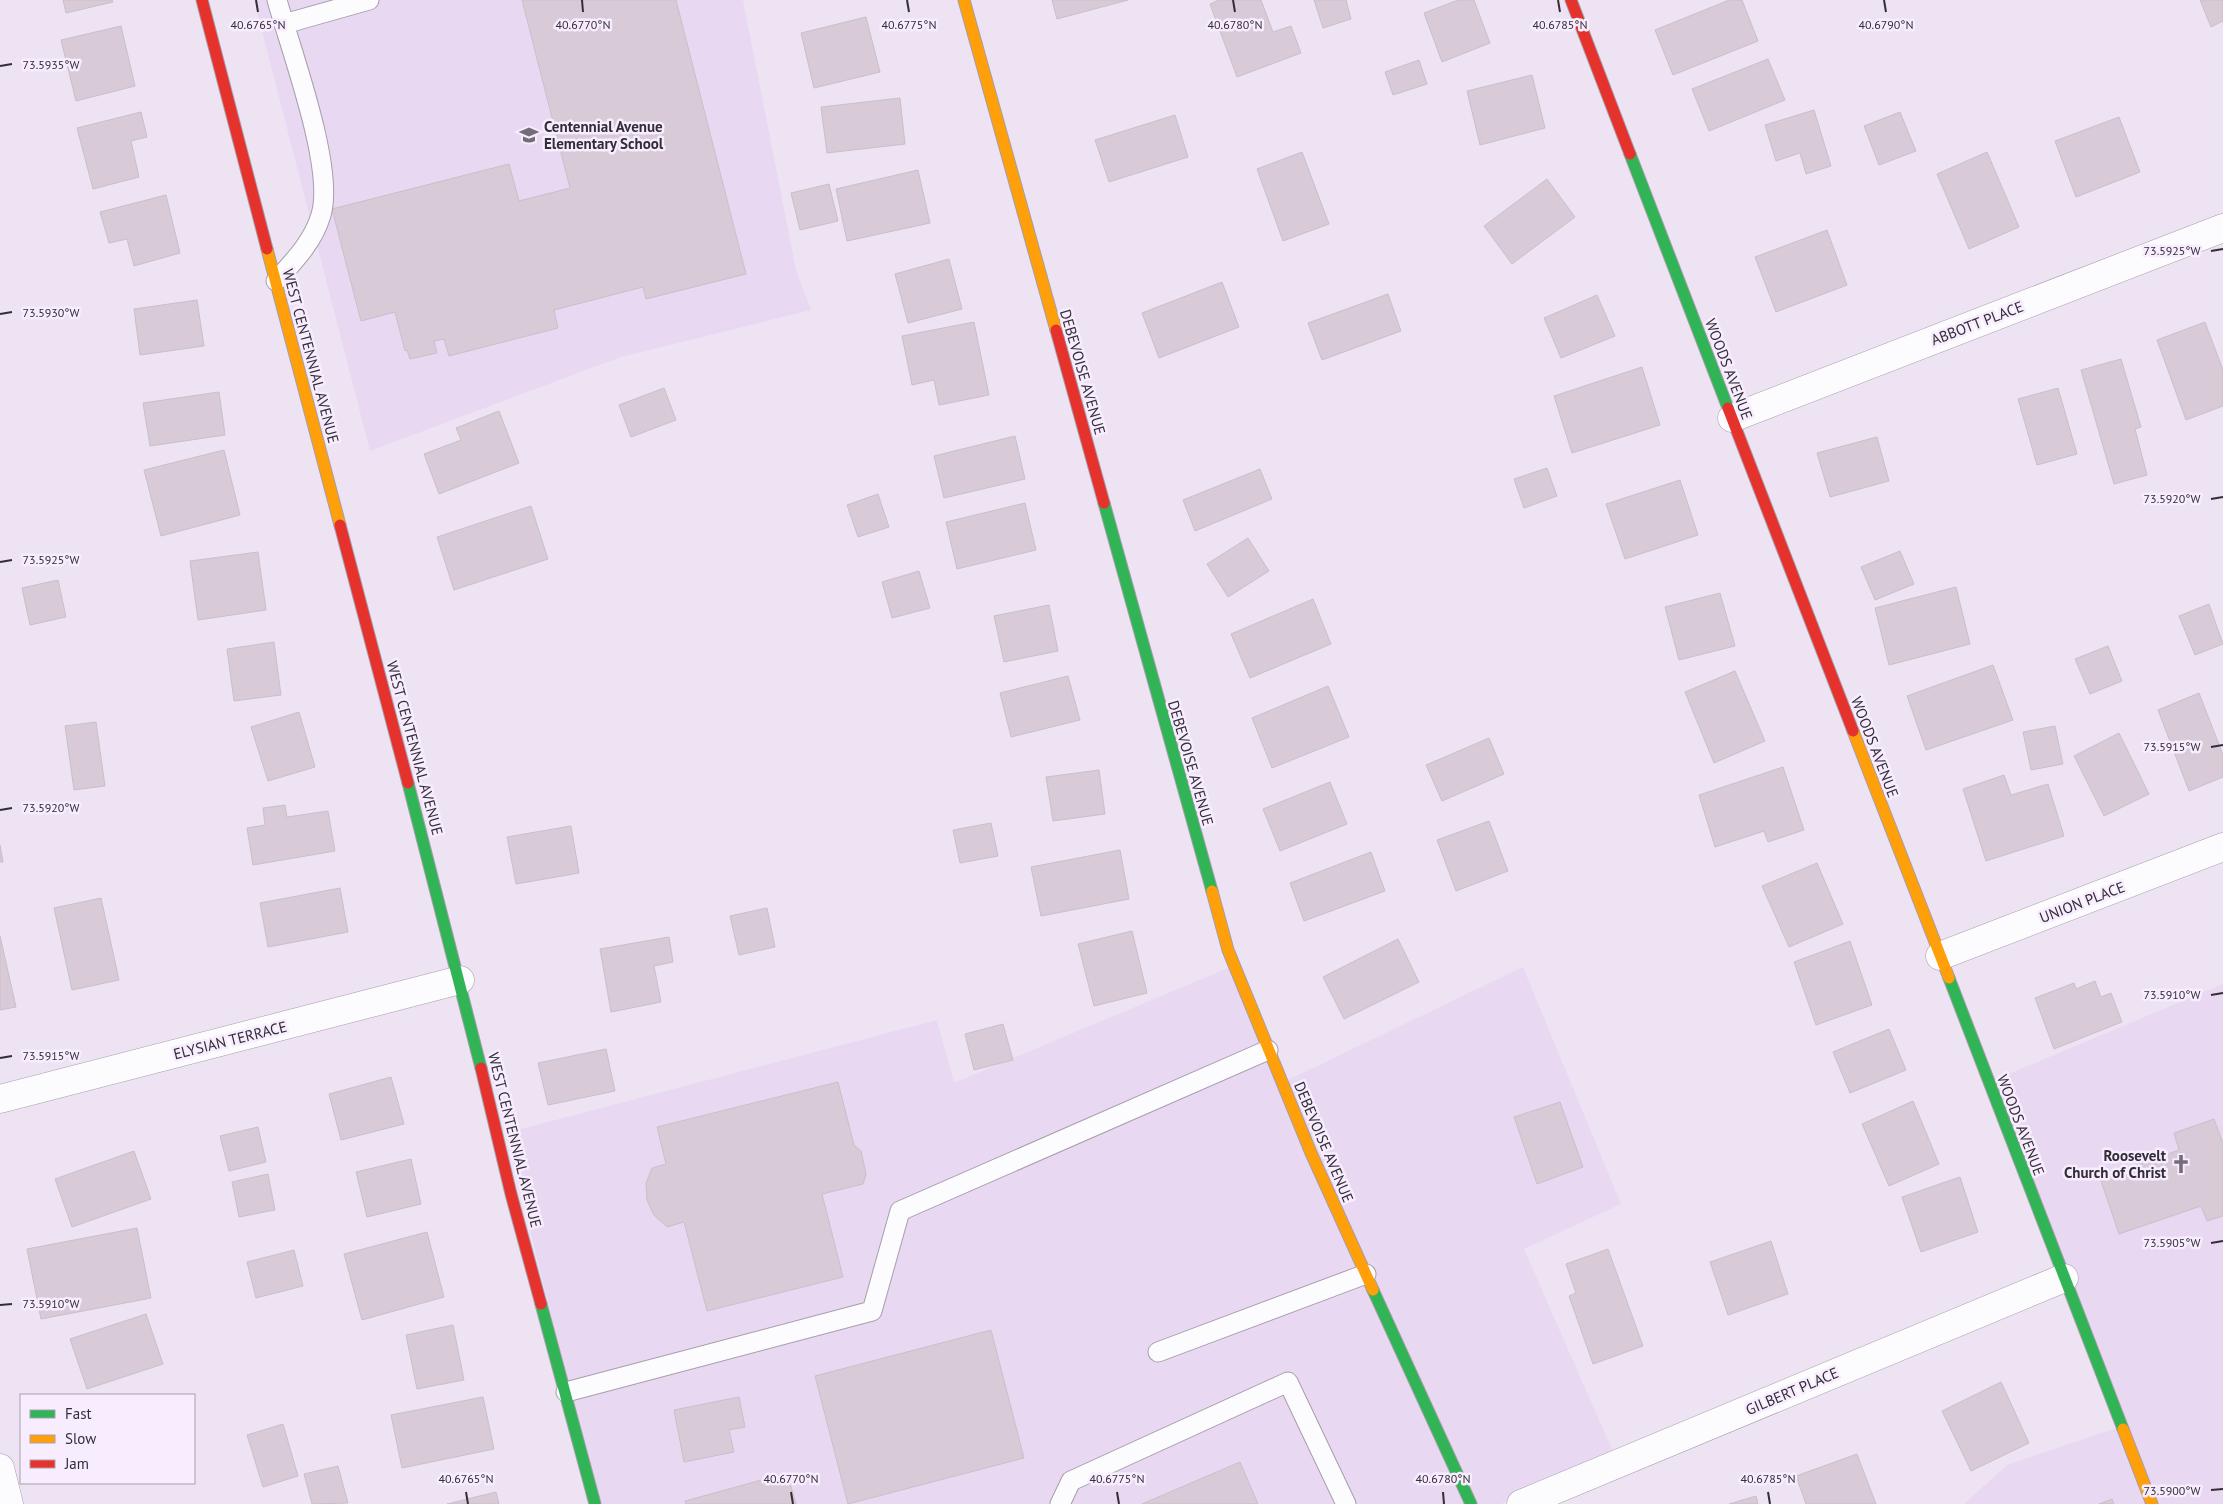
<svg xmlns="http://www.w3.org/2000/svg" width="2223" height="1504" font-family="'PT Sans',sans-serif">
<rect width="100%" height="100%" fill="#ede3f3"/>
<g fill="#e9d8f2">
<polygon points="254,0 743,0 796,270 811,310 621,357 370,451"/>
<polygon points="1235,965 1288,1080 1523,967 1621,1204 1524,1249 1614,1454 1501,1504 598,1504 506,1133 937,1020 954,1083"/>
<polygon points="2223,984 2223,1504 1964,1504 2007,1465 2128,1424 1992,1081"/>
</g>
<g fill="#d8cad7" stroke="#c9bfca">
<polygon points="63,0 112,0 113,2 66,13"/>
<polygon points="522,0 676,0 746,274 646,299 643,287 554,310 558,328 449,356 444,339 434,341 437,353 410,359 407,350 405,351 395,312 361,321 332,209 509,164 519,201 570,188"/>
<polygon points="1052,0 1128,0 1057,19"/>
<polygon points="1219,0 1261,0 1273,32 1291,26 1301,53 1237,77 1210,4"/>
<polygon points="1314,0 1346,0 1351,19 1323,28"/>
<polygon points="1458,0 1474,0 1490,43 1442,62 1424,13"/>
<polygon points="1729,0 1742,0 1758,41 1673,75 1655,30"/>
<polygon points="2200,0 2223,0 2223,21 2211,27"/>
<polygon points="866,17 880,72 814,88 801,33"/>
<polygon points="121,26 135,86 76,101 61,40"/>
<polygon points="1768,59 1785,100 1709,131 1692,89"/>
<polygon points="1419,60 1427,84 1393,95 1385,72"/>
<polygon points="1532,75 1545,128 1480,145 1467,91"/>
<polygon points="900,98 905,144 827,153 821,107"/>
<polygon points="1814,110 1831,166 1806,174 1800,153 1776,161 1765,125"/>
<polygon points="141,112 147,137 131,141 139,177 93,189 77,128"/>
<polygon points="1900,112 1916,151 1879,165 1864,126"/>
<polygon points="1175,115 1188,157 1109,182 1095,140"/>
<polygon points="2119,117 2140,172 2076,197 2055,141"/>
<polygon points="1302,152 1329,224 1283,241 1257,169"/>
<polygon points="1987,152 2019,227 1969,249 1937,174"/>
<polygon points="918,170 930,223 847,241 836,189"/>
<polygon points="1547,179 1575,217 1512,264 1484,226"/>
<polygon points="829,184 838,221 800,230 791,193"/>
<polygon points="166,195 180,253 134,266 127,239 109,243 100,212"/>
<polygon points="1827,230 1847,285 1776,312 1755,257"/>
<polygon points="949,259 962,309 908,323 895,274"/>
<polygon points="1222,282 1239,327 1159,358 1142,313"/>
<polygon points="1388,294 1401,331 1322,360 1308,323"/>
<polygon points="1597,295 1615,336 1561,358 1544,318"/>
<polygon points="197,300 204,346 140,355 134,309"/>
<polygon points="974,322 989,395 939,405 934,380 912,385 902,336"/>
<polygon points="2205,322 2223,370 2223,406 2186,420 2157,340"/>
<polygon points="2121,359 2141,427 2135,429 2147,475 2114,484 2081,370"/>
<polygon points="1642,367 1660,425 1572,453 1554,396"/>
<polygon points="664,388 676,420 631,437 619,405"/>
<polygon points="2058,388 2077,454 2037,465 2018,399"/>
<polygon points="219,392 225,435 150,446 143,403"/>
<polygon points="499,411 519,463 439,494 424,454 461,440 456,428"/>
<polygon points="1015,436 1025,479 944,498 934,456"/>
<polygon points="1877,437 1889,481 1830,497 1817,453"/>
<polygon points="224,450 240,515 161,536 144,470"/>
<polygon points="1547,468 1557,496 1524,508 1514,479"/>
<polygon points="1260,469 1272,499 1195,531 1183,500"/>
<polygon points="1680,480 1698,535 1625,559 1606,504"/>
<polygon points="878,494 889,527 858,537 847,505"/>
<polygon points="1025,503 1036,550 957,569 946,522"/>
<polygon points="531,506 548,559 454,590 437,537"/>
<polygon points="1248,538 1269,571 1228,597 1207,564"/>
<polygon points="1900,551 1914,584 1875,600 1861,567"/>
<polygon points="258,552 266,610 198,620 190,561"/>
<polygon points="919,571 930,608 892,618 882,582"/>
<polygon points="58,580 66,617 30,625 22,588"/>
<polygon points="1956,587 1970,644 1889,665 1875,608"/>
<polygon points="1720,593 1735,646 1679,660 1665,607"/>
<polygon points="1313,599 1331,644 1250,678 1231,634"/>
<polygon points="2209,604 2223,644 2195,655 2179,616"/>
<polygon points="1049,605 1058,651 1004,662 994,616"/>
<polygon points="274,642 281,695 234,701 227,649"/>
<polygon points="2108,646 2122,681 2090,694 2075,659"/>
<polygon points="1993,665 2013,720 1926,750 1907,696"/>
<polygon points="1735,671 1765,741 1714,763 1685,692"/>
<polygon points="1068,676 1080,720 1011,737 1000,693"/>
<polygon points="1328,686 1349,737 1272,768 1252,718"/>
<polygon points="2199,693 2223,755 2223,777 2189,791 2158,710"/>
<polygon points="299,712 315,767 268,781 251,727"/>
<polygon points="96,722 105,786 74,790 65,726"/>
<polygon points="2055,726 2063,764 2031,770 2023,732"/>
<polygon points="2119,733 2149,794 2104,816 2074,756"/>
<polygon points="1489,738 1504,774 1442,801 1426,765"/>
<polygon points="1783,767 1804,830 1768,842 1764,831 1715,847 1699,795"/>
<polygon points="1099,770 1105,814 1053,821 1046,777"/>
<polygon points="2004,775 2011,795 2048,784 2064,836 1986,861 1963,789"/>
<polygon points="1330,782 1347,824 1280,851 1263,809"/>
<polygon points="285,805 287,817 328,811 335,851 253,865 247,828 265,825 263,808"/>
<polygon points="1489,821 1508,871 1456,891 1437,840"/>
<polygon points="991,823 998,856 960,863 953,830"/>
<polygon points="571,826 579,873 516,884 507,837"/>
<polygon points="0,845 3,862 0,862"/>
<polygon points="1120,850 1129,899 1041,916 1031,867"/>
<polygon points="1371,852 1385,891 1304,921 1290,883"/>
<polygon points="1817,863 1843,924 1789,947 1762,886"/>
<polygon points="340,888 348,932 268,947 260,903"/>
<polygon points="101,898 119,980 72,990 54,908"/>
<polygon points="767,908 775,947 739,955 730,916"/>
<polygon points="1132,931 1147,993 1094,1006 1078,944"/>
<polygon points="0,936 16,1007 0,1010"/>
<polygon points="669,937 673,962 654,966 661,1002 611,1012 600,949"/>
<polygon points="1398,939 1419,982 1344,1019 1323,977"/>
<polygon points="1850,941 1872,1005 1816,1025 1794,962"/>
<polygon points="2095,981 2101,997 2111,993 2122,1022 2054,1049 2035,998 2074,983 2076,989"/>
<polygon points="1003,1024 1013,1060 974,1070 965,1034"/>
<polygon points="1889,1029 1906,1070 1850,1093 1833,1052"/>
<polygon points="606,1049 615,1091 548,1105 538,1063"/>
<polygon points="391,1077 404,1124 341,1140 329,1094"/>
<polygon points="838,1082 854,1145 861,1151 866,1174 863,1184 822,1194 843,1277 707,1311 684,1222 667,1227 654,1215 647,1200 646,1183 652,1168 666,1164 657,1127"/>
<polygon points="1913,1101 1939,1164 1889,1186 1862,1124"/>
<polygon points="1560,1102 1583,1167 1537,1184 1514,1117"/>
<polygon points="2214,1119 2223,1143 2223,1216 2207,1221 2201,1206 2119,1234 2100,1178 2179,1150 2174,1133"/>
<polygon points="258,1127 266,1162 229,1171 220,1136"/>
<polygon points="134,1151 151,1199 72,1227 55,1179"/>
<polygon points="411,1159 421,1204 367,1217 356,1172"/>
<polygon points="268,1174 275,1210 239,1217 232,1182"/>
<polygon points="1960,1177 1978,1232 1921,1252 1902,1197"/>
<polygon points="137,1228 151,1298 41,1319 27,1249"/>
<polygon points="427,1232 444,1297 362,1320 344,1254"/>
<polygon points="1771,1241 1788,1294 1728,1315 1710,1262"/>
<polygon points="1608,1249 1643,1346 1593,1364 1569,1296 1576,1293 1566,1264"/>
<polygon points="294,1250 303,1286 256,1298 247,1262"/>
<polygon points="146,1314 163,1364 87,1389 70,1339"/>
<polygon points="453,1325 464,1380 417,1389 406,1335"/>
<polygon points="991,1330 1024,1458 848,1504 815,1376"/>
<polygon points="2001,1382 2029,1443 1971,1471 1942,1411"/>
<polygon points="483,1397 494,1449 402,1468 391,1415"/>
<polygon points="739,1397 745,1427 729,1430 734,1452 684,1462 674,1410"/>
<polygon points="283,1424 298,1476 263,1487 247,1435"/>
<polygon points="1857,1454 1876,1504 1806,1504 1796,1476"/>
<polygon points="1240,1462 1258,1504 1142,1504"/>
<polygon points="338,1466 348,1503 312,1504 304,1474"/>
<polygon points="787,1473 796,1504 686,1504 685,1501"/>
<polygon points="496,1492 499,1504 447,1504"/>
<polygon points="1756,1496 1758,1504 1729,1504"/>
<polygon points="2112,1499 2114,1504 2099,1504"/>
</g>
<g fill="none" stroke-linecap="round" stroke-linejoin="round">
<g stroke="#a69eaa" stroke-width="21">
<g id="lane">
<polyline points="284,24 369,0"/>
<path d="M276 281C294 261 313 242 321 215 335 168 291 51 277 0"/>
<polyline points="1158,1352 1366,1274"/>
<polyline points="566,1392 872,1311 900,1211 1268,1050"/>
<polyline points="1060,1504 1071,1481 1288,1382 1346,1504"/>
</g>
</g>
<g stroke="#a69eaa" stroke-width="29">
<g id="street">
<polyline points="1732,418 2223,228"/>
<polyline points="1940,956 2223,847"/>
<polyline points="0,1099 460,980"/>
<polyline points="0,1468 9,1504"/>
<polyline points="1521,1504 2064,1278"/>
</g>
</g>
<g stroke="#a69eaa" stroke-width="13">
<g id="fast">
<polyline points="1630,154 1728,408"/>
<polyline points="1104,503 1212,891"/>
<polyline points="408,783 481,1068"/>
<polyline points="1949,978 2123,1429"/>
<polyline points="1373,1290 1471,1504"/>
<polyline points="541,1304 595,1504"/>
</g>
</g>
<g stroke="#a69eaa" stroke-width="13">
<g id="slow">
<polyline points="964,0 1056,330"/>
<polyline points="267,249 340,525"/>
<polyline points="1853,731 1949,978"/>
<polyline points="1212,891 1228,950 1311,1153 1373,1290"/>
<polyline points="2123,1429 2152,1504"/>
</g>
</g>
<g stroke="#a69eaa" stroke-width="13">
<g id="jam">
<polyline points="202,0 267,249"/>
<polyline points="1571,0 1630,154"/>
<polyline points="1056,330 1104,503"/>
<polyline points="1728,408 1853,731"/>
<polyline points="340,525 408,783"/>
<polyline points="481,1068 511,1194 541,1304"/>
</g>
</g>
<use href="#lane" stroke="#fcfbfd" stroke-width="19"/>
<use href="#street" stroke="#fcfbfd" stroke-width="28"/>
<use href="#fast" stroke="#30b455" stroke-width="11"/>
<use href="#slow" stroke="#ff9f0a" stroke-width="11"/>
<use href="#jam" stroke="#e5322d" stroke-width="11"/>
</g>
<path fill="none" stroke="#332d37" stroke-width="2" d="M256 0 258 12M582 0 583 12M907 0 909 12M1233 0 1235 12M1558 0 1560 12M1884 0 1886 12M0 66 12 64M2211 251 2223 249M0 314 12 312M2211 499 2223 497M0 562 12 560M2211 747 2223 745M0 810 12 808M2211 995 2223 993M0 1058 12 1056M2211 1243 2223 1241M0 1305 12 1304M2211 1490 2223 1489M466 1492 468 1504M791 1492 793 1504M1117 1492 1119 1504M1443 1492 1444 1504M1768 1492 1770 1504"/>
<defs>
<g id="school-bare" transform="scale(1.5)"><path d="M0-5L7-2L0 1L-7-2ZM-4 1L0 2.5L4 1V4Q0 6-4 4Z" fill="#746d79" stroke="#f7edfe" stroke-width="2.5" paint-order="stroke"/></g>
<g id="church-bare" transform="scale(1.5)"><path d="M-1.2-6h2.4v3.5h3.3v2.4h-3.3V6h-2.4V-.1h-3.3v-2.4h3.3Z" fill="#746d79" stroke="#f7edfe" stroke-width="2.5" paint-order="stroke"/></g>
</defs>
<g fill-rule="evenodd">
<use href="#school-bare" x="529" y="135"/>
<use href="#church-bare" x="2181" y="1164"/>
</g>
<g text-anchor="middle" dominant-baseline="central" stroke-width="5" stroke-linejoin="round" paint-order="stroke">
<g font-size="15" font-weight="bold" fill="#332d37" stroke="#f7edfe" text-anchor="start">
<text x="544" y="126">Centennial Avenue<tspan x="544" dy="17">Elementary School</tspan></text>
<text x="2166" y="1155" text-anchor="end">Roosevelt<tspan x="2166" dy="17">Church of Christ</tspan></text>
</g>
<g font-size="15" fill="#332d37" stroke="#f7edfe">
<text transform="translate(1977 323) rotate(-21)">ABBOTT PLACE</text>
<text transform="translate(311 356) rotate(75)">WEST CENTENNIAL AVENUE</text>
<text transform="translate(1729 369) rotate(69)">WOODS AVENUE</text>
<text transform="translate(1083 372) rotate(74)">DEBEVOISE AVENUE</text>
<text transform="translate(1875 747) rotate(69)">WOODS AVENUE</text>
<text transform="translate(415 748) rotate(75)">WEST CENTENNIAL AVENUE</text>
<text transform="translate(1191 763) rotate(74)">DEBEVOISE AVENUE</text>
<text transform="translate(2082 902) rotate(-21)">UNION PLACE</text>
<text transform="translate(230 1040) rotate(-14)">ELYSIAN TERRACE</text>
<text transform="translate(2021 1125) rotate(69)">WOODS AVENUE</text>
<text transform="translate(515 1140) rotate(76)">WEST CENTENNIAL AVENUE</text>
<text transform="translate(1324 1142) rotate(67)">DEBEVOISE AVENUE</text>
<text transform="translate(1792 1391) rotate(-23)">GILBERT PLACE</text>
</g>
</g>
<g font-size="12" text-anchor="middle" fill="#332d37" stroke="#f7edfe" stroke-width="5" stroke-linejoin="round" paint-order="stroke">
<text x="258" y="29">40.6765°N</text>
<text x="583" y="29">40.6770°N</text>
<text x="909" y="29">40.6775°N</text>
<text x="1235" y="29">40.6780°N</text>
<text x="1560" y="29">40.6785°N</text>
<text x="1886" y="29">40.6790°N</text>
<text x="51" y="69">73.5935°W</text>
<text x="2172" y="255">73.5925°W</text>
<text x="51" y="317">73.5930°W</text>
<text x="2172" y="503">73.5920°W</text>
<text x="51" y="564">73.5925°W</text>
<text x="2172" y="751">73.5915°W</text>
<text x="51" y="812">73.5920°W</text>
<text x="2172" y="999">73.5910°W</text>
<text x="51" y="1060">73.5915°W</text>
<text x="2172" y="1247">73.5905°W</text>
<text x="51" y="1308">73.5910°W</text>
<text x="466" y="1483">40.6765°N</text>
<text x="791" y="1483">40.6770°N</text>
<text x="1117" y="1483">40.6775°N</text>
<text x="1443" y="1483">40.6780°N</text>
<text x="1768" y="1483">40.6785°N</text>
<text x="2172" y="1495">73.5900°W</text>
</g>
<rect x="20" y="1394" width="175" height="90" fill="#f7edfe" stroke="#a9a0ae"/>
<rect x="30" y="1410" width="25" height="8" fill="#30b455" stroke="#a9a0ae"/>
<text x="65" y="1419" font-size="15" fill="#332d37">Fast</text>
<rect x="30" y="1435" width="25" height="8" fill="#ff9f0a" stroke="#a9a0ae"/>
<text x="65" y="1444" font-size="15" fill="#332d37">Slow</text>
<rect x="30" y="1460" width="25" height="8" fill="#e5322d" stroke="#a9a0ae"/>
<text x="65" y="1469" font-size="15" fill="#332d37">Jam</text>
</svg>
